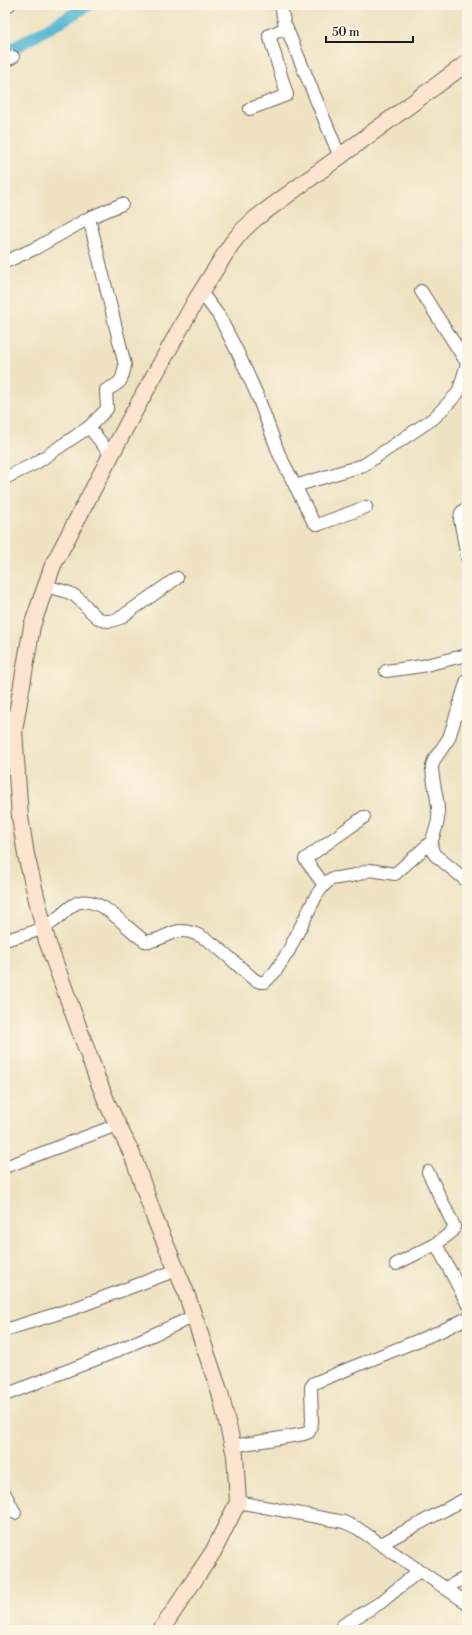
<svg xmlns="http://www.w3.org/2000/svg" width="472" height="1635" font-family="'Libre Bodoni',serif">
<rect width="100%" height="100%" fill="#fcf5e5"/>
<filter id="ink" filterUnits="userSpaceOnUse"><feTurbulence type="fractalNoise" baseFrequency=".025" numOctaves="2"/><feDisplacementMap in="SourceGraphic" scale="8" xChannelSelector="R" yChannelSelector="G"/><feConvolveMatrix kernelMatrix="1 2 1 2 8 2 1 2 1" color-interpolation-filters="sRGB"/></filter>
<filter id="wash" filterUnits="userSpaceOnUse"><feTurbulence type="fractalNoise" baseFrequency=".012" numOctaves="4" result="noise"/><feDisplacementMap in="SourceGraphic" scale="16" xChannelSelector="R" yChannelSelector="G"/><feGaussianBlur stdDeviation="0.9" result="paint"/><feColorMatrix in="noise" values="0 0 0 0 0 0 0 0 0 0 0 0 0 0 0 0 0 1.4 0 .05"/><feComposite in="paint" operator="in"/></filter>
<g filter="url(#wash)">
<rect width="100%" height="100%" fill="#efe2c2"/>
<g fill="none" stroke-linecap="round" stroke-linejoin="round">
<polyline stroke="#52b5d1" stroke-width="12" points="5,53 89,5"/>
</g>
</g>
<g filter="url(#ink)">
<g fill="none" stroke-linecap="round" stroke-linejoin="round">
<g stroke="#666156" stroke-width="14">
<g id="street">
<polyline points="281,5 284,22 340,157"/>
<polyline points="5,8 9,5"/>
<polyline points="5,61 13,57"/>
<polyline points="250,109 287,95 269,35 287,28"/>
<polyline points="5,262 36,248 89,218"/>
<polyline points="421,291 467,363"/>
<polyline points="201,292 219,316 238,353 258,397 279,454 313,521 316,524 320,524 366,507"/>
<path d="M111 455 89 427 107 409 106 390C121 383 122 382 125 365L89 218 122 204"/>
<polyline points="5,478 36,463 89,427"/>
<polyline points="295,486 364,465 434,418 458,393 467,364"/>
<polyline points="467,507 461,513 460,519 467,557"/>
<path d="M45 586C54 589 67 590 75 596 91 607 96 629 120 618L177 578"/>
<polyline points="386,671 422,666 467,655"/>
<path d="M467 680 449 738 434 760 432 766C432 784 440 801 438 819 437 832 426 844 435 855L467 881"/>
<polyline points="324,885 305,859 364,817"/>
<path d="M5 940C17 936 31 934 43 928 68 917 71 889 104 908 119 917 130 931 145 941 157 943 168 932 180 931 206 929 235 965 255 980L260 982H265L275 972 288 952 316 896 324 885 331 879 356 875 370 870 395 874 431 842"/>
<polyline points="5,1167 117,1125"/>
<polyline points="428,1172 454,1226 453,1231 436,1244 467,1303"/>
<polyline points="396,1264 436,1244"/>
<polyline points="5,1330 75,1308 177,1270"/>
<polyline points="5,1395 107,1355 195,1316"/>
<polyline points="233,1446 304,1434 309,1432 312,1422 311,1387 314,1383 441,1331 467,1318"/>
<polyline points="5,1494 15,1513"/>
<polyline points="238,1502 344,1522 357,1528 467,1603"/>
<polyline points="381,1544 467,1498"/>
<polyline points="445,1588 467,1577"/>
<polyline points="339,1630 343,1625 380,1603 419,1571"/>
</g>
</g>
<g stroke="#666156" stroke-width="18">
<polyline id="secondary" points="161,1630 213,1552 238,1502 235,1455 220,1393 185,1290 155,1219 132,1154 108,1105 97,1078 47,941 26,855 20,817 14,731 32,626 53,565 129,421 196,300 232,243 243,230 256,218 467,63"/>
</g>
<use href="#street" stroke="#fff" stroke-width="12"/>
<use href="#secondary" stroke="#fde4d1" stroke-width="16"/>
</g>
</g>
<rect width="472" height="1635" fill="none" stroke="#fcf5e5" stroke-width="20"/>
<path d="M326 36v6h87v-6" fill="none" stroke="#1c1c1c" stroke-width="2"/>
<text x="332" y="36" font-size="12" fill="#1c1c1c" stroke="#fcf5e5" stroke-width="3" paint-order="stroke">50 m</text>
</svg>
